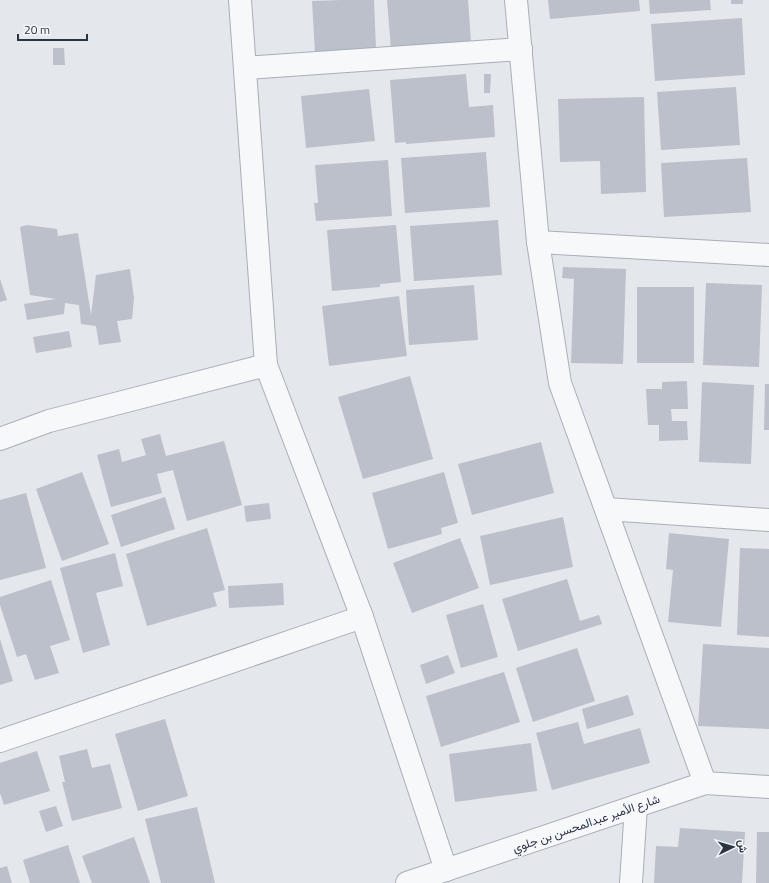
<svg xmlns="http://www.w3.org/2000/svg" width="769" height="883" font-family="'Titillium Web',Vazirmatn,sans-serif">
<rect width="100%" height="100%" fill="#e4e7ec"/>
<g fill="#bbc0ca">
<polygon points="342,0 374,0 376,49 315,53 312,1"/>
<polygon points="387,0 468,0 471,42 391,49"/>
<polygon points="548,0 639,0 640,11 550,19"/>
<polygon points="649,0 710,0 711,10 650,14"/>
<rect x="731" y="0" width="12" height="4"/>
<polygon points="742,18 745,75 655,81 651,24"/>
<polygon points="53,48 64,48 65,65 53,65"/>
<polygon points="466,74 469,107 493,105 495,137 406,144 406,142 395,143 390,80"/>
<polygon points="484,74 491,74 490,93 484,93"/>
<polygon points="736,87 740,145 661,150 657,92"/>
<polygon points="369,89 375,141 306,148 301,96"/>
<polygon points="644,97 646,192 601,194 600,161 560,162 558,99"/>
<polygon points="486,152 490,207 405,213 401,158"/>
<polygon points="747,158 751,212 664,217 661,163"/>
<polygon points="388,160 392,216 316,221 314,203 318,203 315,165"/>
<polygon points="498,220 502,275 414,281 410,226"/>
<polygon points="27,225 57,229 58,236 78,233 91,315 96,275 130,269 134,298 132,319 117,321 121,342 99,345 96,326 81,324 79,305 65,303 64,314 27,320 24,304 56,299 30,295 20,227"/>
<polygon points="396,225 401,282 380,284 380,287 332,291 327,230"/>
<polygon points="563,267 626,269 623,364 571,363 574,279 562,278"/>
<polygon points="0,279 7,300 0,302"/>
<polygon points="706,283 762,285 759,367 703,365"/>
<polygon points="474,285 478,340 409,345 406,290"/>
<rect x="637" y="287" width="57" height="76"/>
<polygon points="399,296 407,356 329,366 322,306"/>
<polygon points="69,331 72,347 36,353 33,337"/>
<polygon points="410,376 433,459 363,479 338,397"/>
<polygon points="687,381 688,409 671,409 672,421 687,421 688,440 659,441 659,425 648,425 646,389 662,389 662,382"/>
<polygon points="702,382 754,385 751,464 699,462"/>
<polygon points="765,384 769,384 769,430 764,430"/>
<polygon points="160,434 166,456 224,441 242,505 187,521 173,470 157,474 162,493 111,507 97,455 119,449 122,462 146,455 141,439"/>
<polygon points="541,442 554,493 472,515 458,464"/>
<polygon points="82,472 109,544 62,561 36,489"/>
<polygon points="444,472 458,523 441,528 442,534 388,549 372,493"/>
<polygon points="26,493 46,568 0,580 0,500"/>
<polygon points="165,497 175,529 121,547 111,515"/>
<polygon points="269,503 271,519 246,522 244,506"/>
<polygon points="563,517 573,567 490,585 480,536"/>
<polygon points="207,528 225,590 213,593 217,606 147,626 126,554"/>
<polygon points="669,533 729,539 721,627 668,622 673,570 666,569"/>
<polygon points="460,538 479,588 412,613 393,563"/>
<polygon points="740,548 769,549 769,637 737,635"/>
<polygon points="115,553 123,586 96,593 110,645 83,653 60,568"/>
<polygon points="567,579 580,621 599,615 602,624 518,651 502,599"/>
<polygon points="51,580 70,640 50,646 59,673 35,680 26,654 17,657 0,605 0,597"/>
<polygon points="283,583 284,605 229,608 228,586"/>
<polygon points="483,604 498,657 461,668 446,615"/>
<polygon points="0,639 13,681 0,685"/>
<polygon points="703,644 769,648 769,729 698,726"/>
<polygon points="577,648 595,701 533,722 516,668"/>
<polygon points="448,655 455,673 426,684 420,665"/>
<polygon points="504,672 520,722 441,747 426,696"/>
<polygon points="628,695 634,715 587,729 582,709"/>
<polygon points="165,719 188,796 138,811 115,734"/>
<polygon points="578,722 584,744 640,728 650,763 552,790 536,733"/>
<polygon points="531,743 537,791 455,802 449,754"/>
<polygon points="87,749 92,768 110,764 122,808 72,821 62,782 65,782 59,756"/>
<polygon points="37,751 50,791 4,805 0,793 0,763"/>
<polygon points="56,806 63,826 46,832 39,811"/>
<polygon points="197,807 215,883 161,883 145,819"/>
<polygon points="680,828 745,832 742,883 654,883 656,846 678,847"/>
<polygon points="757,832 769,832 769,883 756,883"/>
<polygon points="134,837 150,883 92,883 82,856"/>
<polygon points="68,845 80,883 30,883 23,860"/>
<polygon points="7,866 12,883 0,883 0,868"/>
</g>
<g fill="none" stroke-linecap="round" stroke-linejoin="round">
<g stroke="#a9aeb7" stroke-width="24">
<g id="minor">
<polyline points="240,0 266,365 362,617 446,870"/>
<polyline points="516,0 538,242 560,383 705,783"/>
<polyline points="245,68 521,49"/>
<polyline points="538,242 769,255"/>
<polyline points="0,439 49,421 266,365"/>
<polyline points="606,509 769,520"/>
<polyline points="0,741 362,617"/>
<polyline points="407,883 705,783 769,787"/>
<polyline points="631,883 636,806"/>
</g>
</g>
<use href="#minor" stroke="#f7f8fa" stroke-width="22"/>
</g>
<g text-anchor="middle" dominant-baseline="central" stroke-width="3" stroke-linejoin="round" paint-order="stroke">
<g font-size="12" fill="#2b3445" stroke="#f4f6f9">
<text transform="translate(586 823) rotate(-19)">شارع الأمير عبدالمحسن بن جلوي</text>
</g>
</g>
<g transform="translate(733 847) rotate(85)" stroke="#f4f6f9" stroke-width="3" paint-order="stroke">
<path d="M0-3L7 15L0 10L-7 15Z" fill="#2b3445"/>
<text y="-6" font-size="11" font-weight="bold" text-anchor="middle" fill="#2b3445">ش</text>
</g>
<path d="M18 34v6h69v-6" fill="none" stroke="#2b3445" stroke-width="2"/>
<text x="24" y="34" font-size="12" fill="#2b3445" stroke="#f4f6f9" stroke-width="3" paint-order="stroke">20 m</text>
</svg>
